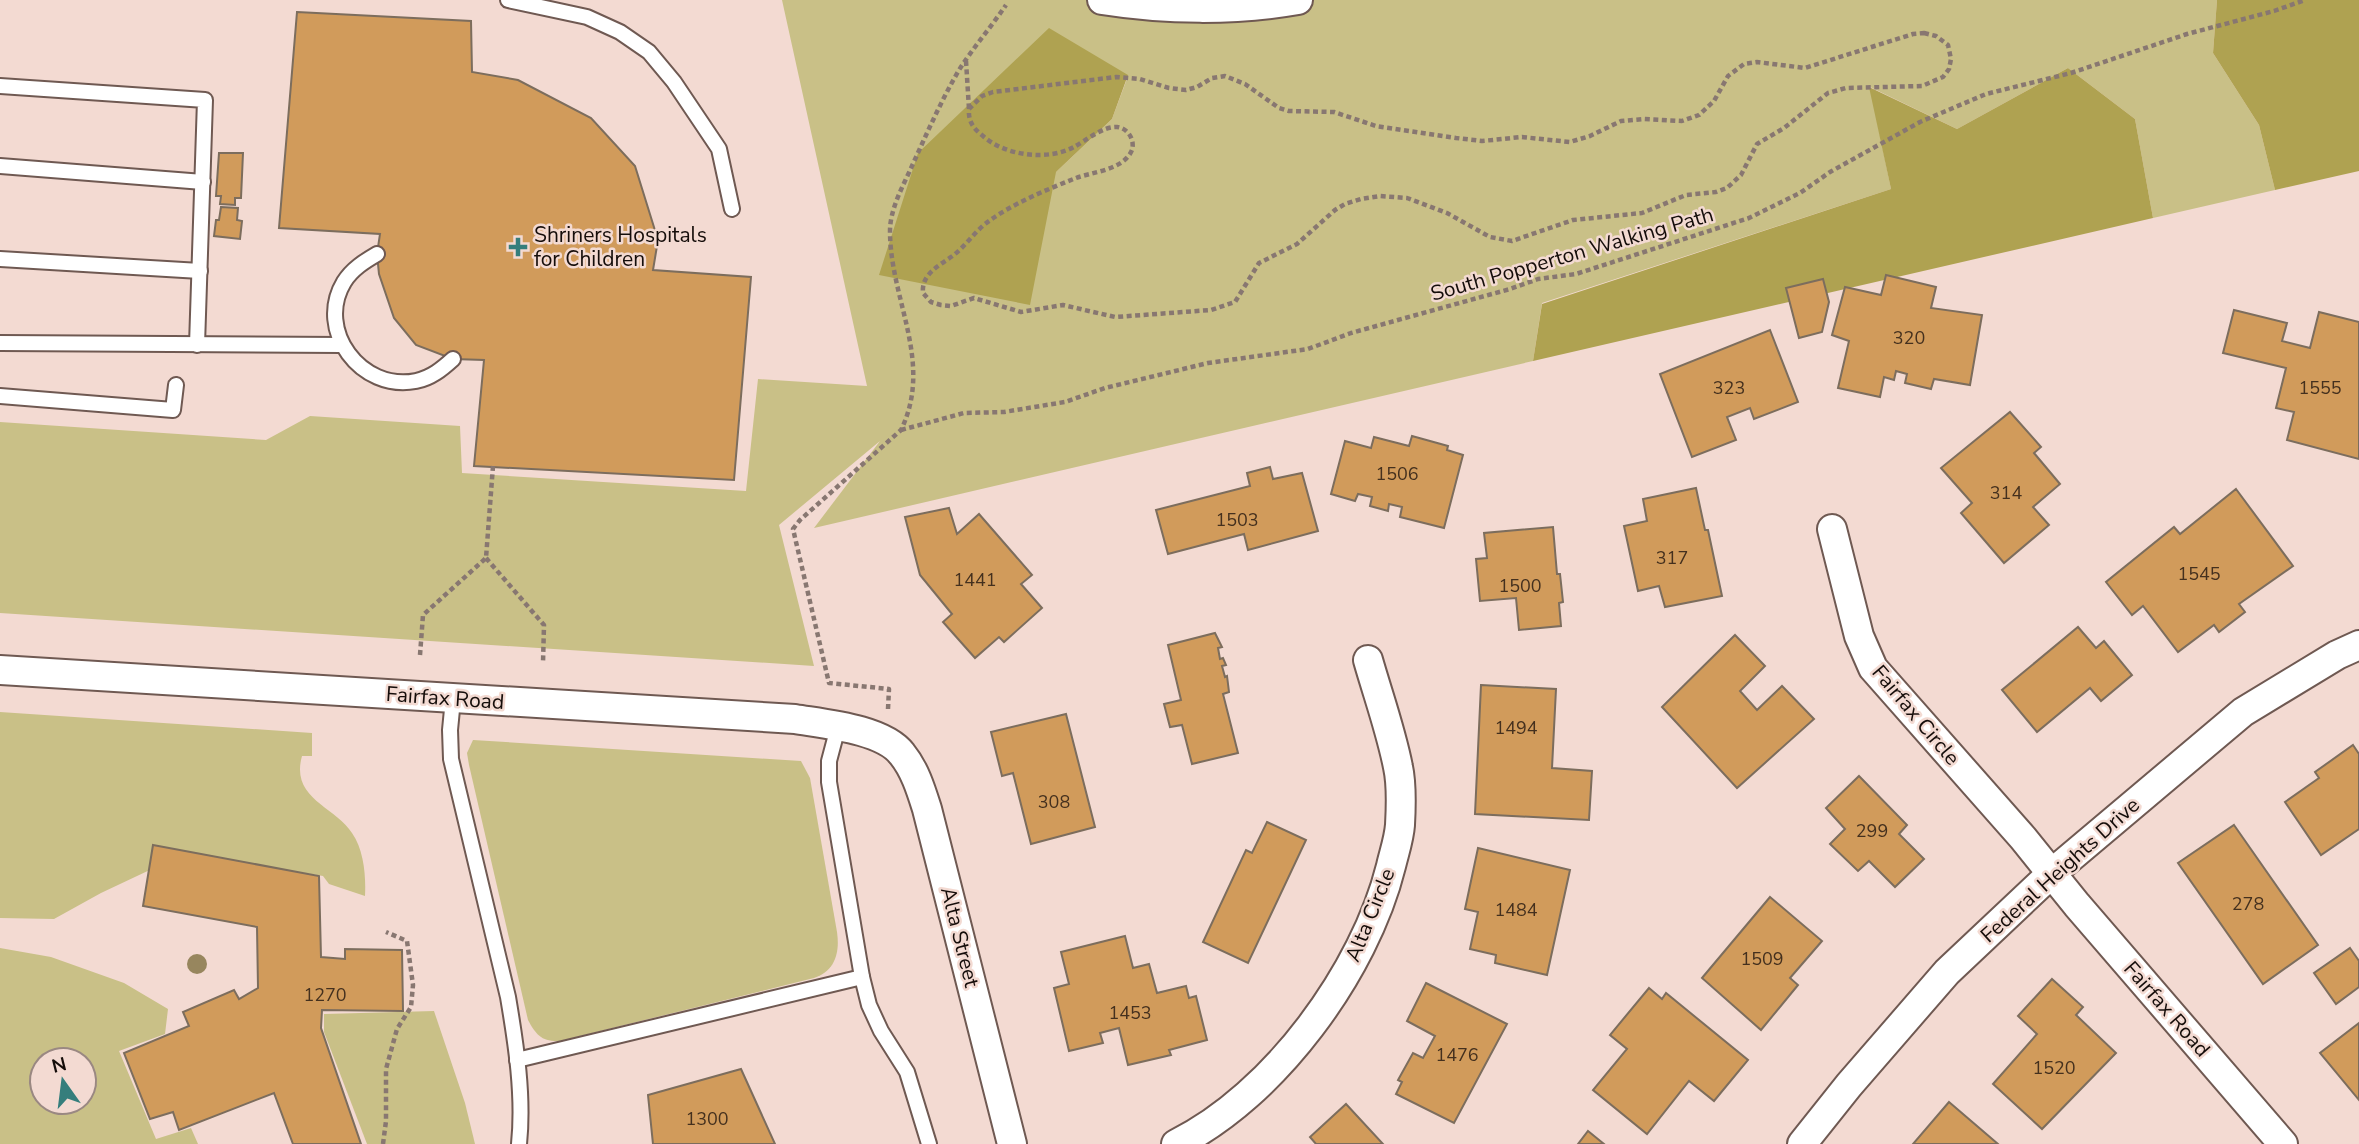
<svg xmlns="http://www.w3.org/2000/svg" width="2359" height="1144" font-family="'Nunito Sans',sans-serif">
<rect width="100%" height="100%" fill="#f3dad2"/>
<g fill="#c9c087" fill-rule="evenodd">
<path d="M782 0H2217L2213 53 2259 125 2275 190 2153 218 2135 119 2068 68 1957 129 1870 87 1891 189 1542 303 1533 361 814 528 880 441 779 525 814 666 0 613V422L266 440 310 416 460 426 462 473 746 491 758 379 867 386ZM1128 76 1112 119 1056 172Z"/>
<path d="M0 712 312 733V756H302C290 799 335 806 352 833 364 850 366 876 365 896L329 884 323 876 161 849 154 868 101 893 54 919 0 918Z"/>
<path d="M473 740 801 761 810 778 837 932C840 953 835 971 814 978L560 1041C542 1042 536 1035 528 1020L469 765 467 753Z"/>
<path d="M0 948 51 957 124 983 168 1009 165 1034 119 1051 156 1139 191 1128 198 1144H0ZM42 1060H84V1102H42Z"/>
<polygon points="434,1011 465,1103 475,1144 367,1144 324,1032 324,1014"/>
</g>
<g fill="#afa251">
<polygon points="2217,0 2359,0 2359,171 2275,190 2259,125 2213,53"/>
<polygon points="1049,28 1128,75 1112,119 1056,172 1030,305 879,275 918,153"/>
<polygon points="2068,68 2135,119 2153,218 1533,361 1542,304 1891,189 1869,87 1957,129"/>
</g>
<g fill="#d19b5b" stroke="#7c6d5d" stroke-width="2">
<polygon points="297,12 471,21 472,72 518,80 591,118 635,166 658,240 653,270 751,277 734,480 474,466 484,360 453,359 416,345 394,318 379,274 377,254 380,234 279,228"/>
<polygon points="219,153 243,153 241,198 235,198 235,205 220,204 221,196 216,196"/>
<polygon points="221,207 238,208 237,220 242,221 240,239 214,236 216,220 219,220"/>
<polygon points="1886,275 1936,287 1931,308 1982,315 1970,385 1934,379 1931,389 1905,383 1907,374 1896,371 1894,380 1884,377 1880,397 1838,388 1849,341 1832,335 1845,287 1881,295"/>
<polygon points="1823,279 1829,302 1822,332 1799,338 1786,288"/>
<polygon points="2234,310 2287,323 2282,341 2310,348 2319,312 2359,322 2359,459 2287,440 2294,412 2276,408 2286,368 2223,353"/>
<polygon points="1770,330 1798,402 1754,419 1750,408 1727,417 1736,440 1692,457 1660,374"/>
<polygon points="2010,412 2041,447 2034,453 2060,484 2033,507 2049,525 2004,563 1961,513 1972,503 1941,468"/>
<polygon points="1412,436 1448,446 1447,450 1463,455 1444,528 1400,517 1402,507 1389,504 1388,511 1370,506 1372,497 1358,494 1355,501 1331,494 1345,441 1371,448 1374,437 1409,446"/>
<polygon points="1270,467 1273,479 1302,473 1318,531 1248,550 1244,534 1168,554 1156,510 1250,486 1247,473"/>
<polygon points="1696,488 1705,530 1708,530 1722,596 1665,607 1659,586 1638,591 1624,526 1647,521 1643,499"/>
<polygon points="2236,489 2293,566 2239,604 2245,612 2219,632 2214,625 2178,652 2143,606 2132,615 2106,582 2174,527 2180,534"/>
<polygon points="949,508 957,534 979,514 1032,575 1021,584 1042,608 1004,642 999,637 975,658 943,622 952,614 920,575 905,517"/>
<polygon points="1553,527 1557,574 1560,574 1563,602 1559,603 1561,626 1519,630 1516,598 1480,601 1476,559 1487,558 1484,533"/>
<polygon points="2078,627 2096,648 2104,641 2132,675 2101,701 2090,688 2037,732 2002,690"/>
<polygon points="1215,633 1222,647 1218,648 1220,659 1223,658 1226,665 1222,666 1225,677 1227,676 1229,692 1223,694 1238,753 1192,764 1182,725 1170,727 1164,704 1181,700 1168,645"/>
<polygon points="1735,635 1765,666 1740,691 1757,710 1782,686 1814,719 1737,788 1662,707"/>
<polygon points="1481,685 1556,689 1552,768 1592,771 1589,820 1475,814"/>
<polygon points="1066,714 1095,827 1031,844 1013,773 1002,776 991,732"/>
<polygon points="2353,745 2359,754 2359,829 2321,855 2285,802 2319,778 2315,772"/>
<polygon points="1859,776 1907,825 1899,834 1924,859 1895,887 1869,861 1858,871 1830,844 1845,829 1826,808"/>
<polygon points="1267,822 1306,840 1248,963 1203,942 1246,850 1252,853"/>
<polygon points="2234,825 2318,945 2263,984 2178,863"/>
<polygon points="153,845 319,876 321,957 345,959 345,949 402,950 403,1011 322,1010 321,1028 361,1144 293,1144 274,1093 179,1130 173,1112 150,1119 124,1053 189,1026 183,1012 234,990 239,999 258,988 257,927 143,906"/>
<polygon points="1478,848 1570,870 1547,975 1495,963 1496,955 1470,949 1478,912 1465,909"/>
<polygon points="1770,897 1822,941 1790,978 1798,985 1761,1030 1702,978"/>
<polygon points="1125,936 1133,968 1149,964 1157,993 1186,986 1189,998 1196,996 1207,1040 1169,1050 1171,1055 1128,1065 1119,1028 1100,1033 1103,1043 1069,1051 1054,988 1069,984 1061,952"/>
<polygon points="2350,948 2359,961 2359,987 2336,1004 2314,973"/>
<polygon points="2052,979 2083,1007 2076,1015 2116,1053 2042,1129 1993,1084 2037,1034 2018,1016"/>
<polygon points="1426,983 1507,1024 1454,1123 1396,1094 1402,1082 1398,1080 1413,1053 1423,1058 1435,1036 1407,1021"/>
<polygon points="1649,988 1662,999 1666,993 1748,1060 1714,1101 1689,1081 1647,1134 1593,1090 1627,1049 1610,1035"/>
<polygon points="2359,1023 2359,1100 2320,1053"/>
<polygon points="741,1069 775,1144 653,1144 648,1095"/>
<polygon points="1949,1102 1998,1144 1913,1144"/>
<polygon points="1346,1104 1383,1144 1316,1144 1310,1137"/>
<polygon points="1588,1131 1604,1144 1578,1144"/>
</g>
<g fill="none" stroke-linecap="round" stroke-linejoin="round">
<g stroke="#6f5952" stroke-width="18">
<g id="service">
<polyline points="508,0 587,17 620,32 649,52 674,82 719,149 732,209"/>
<polyline points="0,86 205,100 197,345"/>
<polyline points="0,166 203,182"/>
<path d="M377 254C365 261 352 269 344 282 315 330 361 392 416 381 431 378 442 369 453 359"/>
<polyline points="0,259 200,271"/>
<polyline points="0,343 342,345"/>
<polyline points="0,396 173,410 176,385"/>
<path d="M453 699 450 730 451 759 508 997C516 1044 524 1096 519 1144"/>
<polyline points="838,727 829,761 829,782 862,977 869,1005 881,1031 907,1072 929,1144"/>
<polyline points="517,1060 862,977"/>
</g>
</g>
<g stroke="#6f5952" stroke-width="32">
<g id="minor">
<path d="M1102 0C1165 10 1235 11 1298 0"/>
<polyline points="1832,529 1859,636 1873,668 2023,838 2077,905 2283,1144"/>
<path d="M0 670 795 719C825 724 883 729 902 754 915 770 921 790 927 809L1012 1144"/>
<path d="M1176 1144C1274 1096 1365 971 1391 866 1394 853 1399 839 1400 825 1401 807 1402 785 1398 767 1391 731 1378 695 1368 660"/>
<polyline points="1802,1144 1849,1085 1947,972 2052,873 2243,712 2337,655 2359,645"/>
</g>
</g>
<g stroke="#887771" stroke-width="4.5" stroke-dasharray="5 3.5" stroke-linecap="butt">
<path d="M1924 33 1936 36 1948 45 1951 59 1949 69 1943 77 1922 86 1846 88 1828 93 1784 128 1757 144 1741 175 1727 188 1716 192 1686 195 1642 213 1573 220 1512 241 1490 237 1447 213 1407 198 1380 196 1361 199 1345 204 1335 210 1297 244 1259 263 1235 302 1211 310 1115 317 1063 305 1021 312 974 298 951 306 941 305 931 302 923 293C921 273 941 265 955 254 966 245 974 233 985 224 1011 204 1046 190 1076 178 1092 172 1124 170 1132 150 1135 140 1128 128 1117 127 1103 126 1085 141 1074 147 1048 161 1005 156 983 136 974 129 968 122 969 109L982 96 993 92 1116 77 1140 79 1169 88 1186 90 1197 87 1212 78 1225 76 1245 84 1279 108 1289 111 1334 112 1376 126 1456 138 1482 141 1522 137 1570 142 1590 136 1621 121 1644 119 1682 121 1699 115 1714 101 1728 76 1744 64 1757 62 1805 68 1913 34Z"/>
<polyline points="966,61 969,109"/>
<polyline points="901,430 964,413 1004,412 1065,402 1105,388 1208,363 1308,349 1351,333 1510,289 1538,279 1576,274 1749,218 1800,193 1830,172 1920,122 1986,94 2071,73 2187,34 2274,11 2305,0"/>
<polyline points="486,558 544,625 543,663"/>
<polyline points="420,655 423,615 486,558 493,466"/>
<path d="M888 709 889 689 829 683 793 529 800 520 901 430C934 362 890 300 890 231 890 209 903 186 912 166 927 133 941 101 959 70 973 48 991 27 1006 5"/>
<polyline points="383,1144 386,1121 386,1069 397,1029 411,1007 413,985 407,941 386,932"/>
</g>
<use href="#service" stroke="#fff" stroke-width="14"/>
<use href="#minor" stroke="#fff" stroke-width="28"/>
</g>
<circle fill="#97865e" cx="197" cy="964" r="10"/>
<path fill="#357e7c" stroke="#f3dad2" stroke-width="2.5" d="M514.5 236.5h7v7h7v7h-7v7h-7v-7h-7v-7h7z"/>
<g text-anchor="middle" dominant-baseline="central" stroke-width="5" stroke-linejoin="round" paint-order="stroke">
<g font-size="18" fill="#44301e">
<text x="1909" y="338">320</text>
<text x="1729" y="388">323</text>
<text x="2320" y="388">1555</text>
<text x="1397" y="474">1506</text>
<text x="2006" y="493">314</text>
<text x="1237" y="520">1503</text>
<text x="1672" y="558">317</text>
<text x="2199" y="574">1545</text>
<text x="975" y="580">1441</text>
<text x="1520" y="586">1500</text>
<text x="1516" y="728">1494</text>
<text x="1054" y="802">308</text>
<text x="1872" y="831">299</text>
<text x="2248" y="904">278</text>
<text x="1516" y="910">1484</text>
<text x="1762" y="959">1509</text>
<text x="325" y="995">1270</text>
<text x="1130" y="1013">1453</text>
<text x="1457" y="1055">1476</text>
<text x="2054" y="1068">1520</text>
<text x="707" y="1119">1300</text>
</g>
<g font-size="21" fill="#150d0a" stroke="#f3dad2" text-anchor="start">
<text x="534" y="235">Shriners Hospitals<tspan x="534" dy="24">for Children</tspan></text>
</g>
<g font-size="21" fill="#150d0a" stroke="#f3dad2">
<text transform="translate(1572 254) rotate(-16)">South Popperton Walking Path</text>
<text transform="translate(445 698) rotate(4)">Fairfax Road</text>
<text transform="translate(1916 715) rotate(50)">Fairfax Circle</text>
<text transform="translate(2060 870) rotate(-42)">Federal Heights Drive</text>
<text transform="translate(1370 915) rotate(-68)">Alta Circle</text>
<text transform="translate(960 937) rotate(76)">Alta Street</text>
<text transform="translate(2167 1009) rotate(49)">Fairfax Road</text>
</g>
</g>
<g transform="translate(63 1081) rotate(346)"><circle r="33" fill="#f3dad2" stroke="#9a8882" stroke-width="2"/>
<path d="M0-5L12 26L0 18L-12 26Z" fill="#357e7c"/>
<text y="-10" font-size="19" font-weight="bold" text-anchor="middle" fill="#150d0a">N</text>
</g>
</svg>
